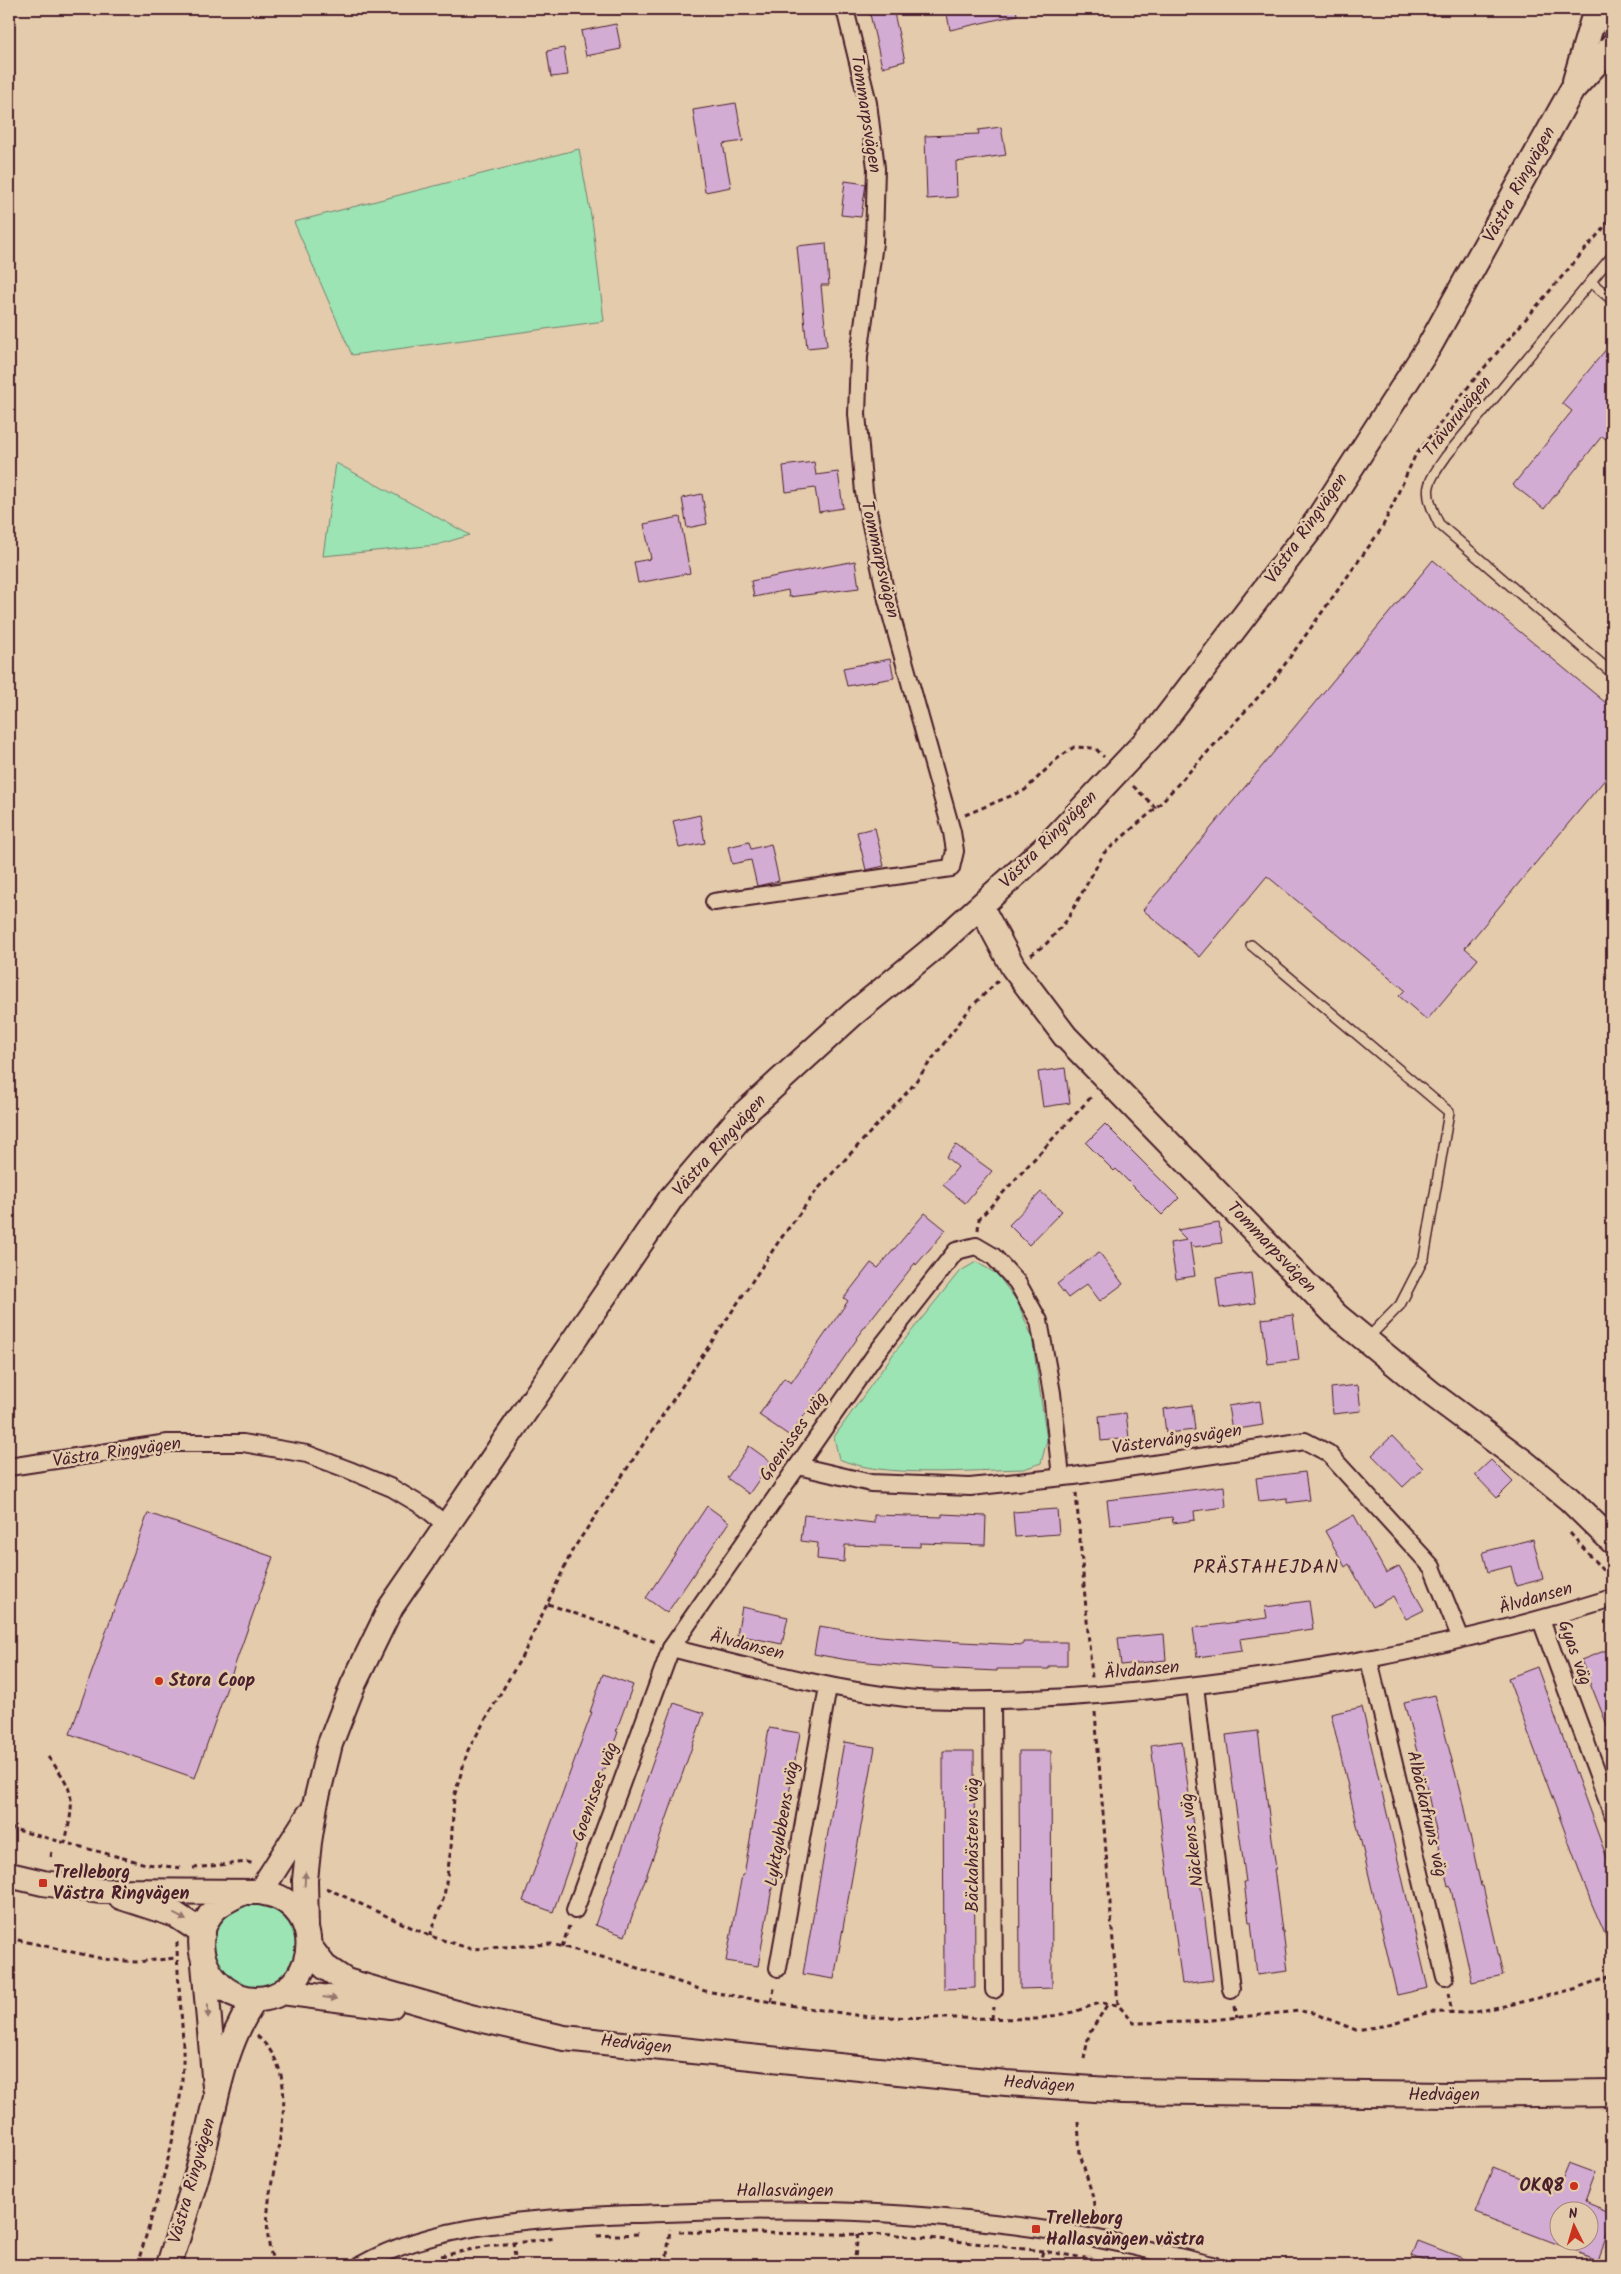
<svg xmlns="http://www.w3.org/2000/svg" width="1621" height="2274" font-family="Kalam,sans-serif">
<rect width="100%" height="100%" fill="#e3cbac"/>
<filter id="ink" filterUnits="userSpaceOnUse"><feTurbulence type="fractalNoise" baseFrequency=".02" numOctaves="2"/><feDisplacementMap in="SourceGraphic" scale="10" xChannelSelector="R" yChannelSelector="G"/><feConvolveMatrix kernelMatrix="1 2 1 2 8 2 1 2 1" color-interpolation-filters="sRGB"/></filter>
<g filter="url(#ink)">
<g fill="#9ce4b3" stroke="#73826f">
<polygon points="579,149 593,227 604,321 352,355 294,222"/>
<polygon points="336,463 470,535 437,545 323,556"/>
<path d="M976 1262 997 1274 1017 1301 1032 1337 1047 1440 1041 1463 1024 1469C972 1470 884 1479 839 1459L834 1437 894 1353 959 1272Z"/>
<circle cx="255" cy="1945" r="43"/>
</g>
<g fill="#d3acd4" stroke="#4a1f2b" fill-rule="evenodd">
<polygon points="893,9 905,61 882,67 870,14"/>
<polygon points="946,9 1016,9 1017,15 950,30"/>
<polygon points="616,24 621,49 586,56 581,31"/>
<polygon points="564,48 568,75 551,77 547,51"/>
<polygon points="736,103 743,141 723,144 731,187 705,192 693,110"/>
<polygon points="1001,127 1006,155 956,162 957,197 927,199 925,136 979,134 978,130"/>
<polygon points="845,181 866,184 861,217 841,215"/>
<polygon points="826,243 829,285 821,285 827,346 807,348 797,246"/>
<polygon points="1612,342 1612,444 1602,436 1544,509 1513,485 1572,411 1562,403"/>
<polygon points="814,462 816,475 838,472 843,508 819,512 815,488 786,492 783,466"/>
<polygon points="702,494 707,524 687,528 682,498"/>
<polygon points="680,517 690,573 638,583 634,562 651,559 644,524"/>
<polygon points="1433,560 1612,708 1612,771 1465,948 1478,959 1427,1020 1399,996 1405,990 1267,876 1200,957 1143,910"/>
<polygon points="855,561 859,588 789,597 788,590 754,597 751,581"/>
<polygon points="890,659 894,678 847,686 843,668"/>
<polygon points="700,815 705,843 679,848 673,821"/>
<polygon points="875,828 884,866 866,870 857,832"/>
<polygon points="749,842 751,849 771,844 779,881 757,886 751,860 732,864 728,847"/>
<polygon points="1065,1068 1070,1103 1043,1107 1038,1072"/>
<polygon points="1105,1124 1179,1198 1162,1215 1116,1169 1114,1171 1086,1143"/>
<polygon points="956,1145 992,1171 965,1203 943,1185 958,1167 946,1157"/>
<polygon points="1041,1192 1062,1211 1029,1245 1009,1225"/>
<polygon points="925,1213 946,1230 916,1265 915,1263 856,1338 857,1339 790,1436 759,1415 784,1378 791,1383 848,1301 844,1298 871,1263 878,1268"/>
<polygon points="1219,1223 1222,1243 1194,1247 1190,1243 1195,1276 1176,1279 1170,1243 1187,1240 1177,1230"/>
<polygon points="1099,1252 1123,1284 1100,1301 1087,1284 1068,1298 1057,1284"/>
<polygon points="1251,1273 1255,1303 1220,1308 1216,1278"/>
<polygon points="1293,1315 1299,1360 1268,1364 1262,1319"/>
<polygon points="1358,1385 1361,1411 1333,1414 1331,1388"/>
<polygon points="1260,1401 1263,1425 1232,1430 1228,1406"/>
<polygon points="1192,1405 1195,1430 1166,1433 1163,1409"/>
<polygon points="1126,1413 1129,1438 1101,1441 1099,1416"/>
<polygon points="1392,1436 1423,1468 1403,1487 1372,1455"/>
<polygon points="749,1446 771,1462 749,1494 727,1478"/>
<polygon points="1491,1460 1513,1482 1497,1498 1475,1475"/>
<polygon points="1305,1472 1309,1500 1287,1503 1287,1498 1259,1501 1256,1478"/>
<polygon points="1224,1486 1226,1507 1194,1511 1195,1520 1173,1523 1172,1517 1110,1525 1107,1500"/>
<polygon points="707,1506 729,1522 667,1613 646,1598"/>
<polygon points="1057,1509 1059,1534 1015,1537 1013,1512"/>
<polygon points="148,1513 273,1557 195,1778 70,1734"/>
<polygon points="942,1514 986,1516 985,1545 920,1543 920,1547 845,1545 844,1562 817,1559 818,1543 801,1541 804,1515 874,1523 874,1515 942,1517"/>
<polygon points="1354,1515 1386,1573 1399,1566 1424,1610 1406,1619 1393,1596 1373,1607 1349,1564 1345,1567 1325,1531"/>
<polygon points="1533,1539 1543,1579 1516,1586 1511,1566 1488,1572 1483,1552"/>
<polygon points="1309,1601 1313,1629 1240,1639 1242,1651 1197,1657 1193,1628 1267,1618 1265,1607"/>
<polygon points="742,1607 788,1617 782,1644 737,1635"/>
<polygon points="819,1626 880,1636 942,1641 1023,1645 1023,1642 1067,1642 1067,1666 1049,1666 1049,1669 997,1669 997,1671 932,1668 848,1660 814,1654"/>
<polygon points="1164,1634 1166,1660 1121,1665 1118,1638"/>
<polygon points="1612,1648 1612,1734 1611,1735 1581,1660"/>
<polygon points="1537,1667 1612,1872 1612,1950 1591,1902 1508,1678"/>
<polygon points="603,1674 633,1685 616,1731 618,1732 605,1769 603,1769 553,1912 523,1901 592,1712 590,1712"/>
<polygon points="1435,1695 1460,1791 1481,1886 1483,1886 1503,1975 1472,1982 1450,1885 1448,1886 1427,1790 1404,1702"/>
<polygon points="674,1703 704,1713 625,1936 595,1925"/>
<polygon points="1362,1707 1428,1988 1397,1995 1331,1714"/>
<polygon points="769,1728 800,1733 758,1966 726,1961 742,1875 744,1875"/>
<polygon points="1258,1731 1276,1869 1274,1869 1282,1931 1283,1931 1288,1971 1257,1975 1251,1922 1249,1922 1244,1882 1246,1882 1226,1735"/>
<polygon points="1182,1741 1213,1980 1182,1984 1151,1745"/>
<polygon points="844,1742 875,1747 834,1979 803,1974"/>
<polygon points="943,1751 974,1751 975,1988 944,1989"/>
<polygon points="1019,1751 1051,1751 1052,1988 1020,1989"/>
<path d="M1569 2163 1596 2173 1585 2202 1612 2213V2223L1598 2260 1475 2213 1493 2167 1557 2192ZM1558 2212H1588V2242H1558Z"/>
<polygon points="1418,2241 1478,2264 1478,2265 1436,2265 1412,2256"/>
</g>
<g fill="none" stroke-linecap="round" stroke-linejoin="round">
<g stroke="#4a1f2b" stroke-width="12">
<g id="lane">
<path d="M1612 256 1447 455C1426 485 1422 489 1439 524L1612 673"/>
<polyline points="1591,282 1612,300"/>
<polyline points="1251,945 1449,1112 1424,1258 1400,1305 1366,1340"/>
</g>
</g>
<g stroke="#4a1f2b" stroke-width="20">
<g id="street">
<polyline points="714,902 951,868 955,851 952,832 887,600 864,492 857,414 859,356 874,243 876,168 868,103 845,9"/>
<polyline points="798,1466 871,1483 970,1487 1074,1476 1305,1441 1328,1453 1432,1567 1461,1639"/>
<polyline points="9,1467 168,1443 243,1443 307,1454 349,1470 392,1488 424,1507 446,1525"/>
<polyline points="1541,1620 1612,1813"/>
<path d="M671 1648C748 1667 826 1689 906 1698 921 1700 938 1699 954 1700 1010 1701 1066 1698 1122 1693 1291 1677 1450 1649 1612 1598"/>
<polyline points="1369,1660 1445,1977"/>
<polyline points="1195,1686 1231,1989"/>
<polyline points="992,1700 994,1990"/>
<polyline points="575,1910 671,1648 877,1352 956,1251 976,1246 993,1256 1017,1282 1039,1321 1052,1393 1061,1477"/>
<polyline points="778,1968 828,1687"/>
<path d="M361 2265C436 2222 546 2218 631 2214 698 2212 764 2209 831 2211 918 2214 1008 2222 1094 2238 1134 2246 1173 2256 1213 2265"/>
</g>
</g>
<g stroke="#4a1f2b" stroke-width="28">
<g id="secondary">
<polyline points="1598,9 1612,23"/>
<polyline points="1575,81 1596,9"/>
<polyline points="981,907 1013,967 1065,1036 1337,1316 1432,1394 1525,1463 1569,1499 1612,1541"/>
<path d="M9 1875 43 1883 100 1891 260 1892C270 1894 280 1896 288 1903 328 1933 305 1999 256 1999 211 1999 182 1941 216 1908 224 1901 233 1897 242 1893"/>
<polyline points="260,1892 309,1815"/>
<polyline points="121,1897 176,1915 203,1933"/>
<polyline points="306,1928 305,1880 309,1842 315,1805 330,1744 353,1685 391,1607 672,1197 739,1118 853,1014 936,946 1048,845 1160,726 1316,522 1430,345 1572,90 1612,46"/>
<polyline points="309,1946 325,1967 346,1981 470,2017 564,2038 1006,2083 1123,2091 1449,2095 1612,2093"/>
<polyline points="204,1964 215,2087"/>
<polyline points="282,1992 391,2006"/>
<path d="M169 2265C181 2226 194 2188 204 2149 216 2100 225 2039 256 1999"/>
</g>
</g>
<g stroke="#4a1f2b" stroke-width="3" stroke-dasharray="5 4" stroke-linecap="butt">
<polyline points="1133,786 1156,808"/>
<polyline points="965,815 1025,790 1057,759 1074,747 1095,748 1104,757"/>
<polyline points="1031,955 1047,943 1067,920 1104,853 1156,808 1273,681 1382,528 1415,456 1472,382 1612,218"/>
<polyline points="978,1230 979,1219 1093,1095"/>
<polyline points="1076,1493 1092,1678"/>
<polyline points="1570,1533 1612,1581"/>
<polyline points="548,1604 656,1642"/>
<polyline points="1095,1712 1118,2005"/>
<path d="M48 1757C77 1792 74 1801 65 1843"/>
<polyline points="9,1828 146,1864 183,1868"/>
<polyline points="51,1857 52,1851"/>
<polyline points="193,1868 247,1862 254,1864"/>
<polyline points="326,1888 430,1936 471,1949 552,1944 617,1961 705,1991 814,2009 869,2017 1037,2019 1073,2012 1100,2003 1118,2005 1134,2023 1191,2022 1300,2011 1313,2013 1356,2030 1382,2026 1430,2012 1470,2013 1518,2003 1574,1989 1612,1975"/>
<polyline points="430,1936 444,1897 451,1848 454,1797 468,1750 525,1651 572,1551 779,1241 817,1190 910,1089 971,1007 998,981"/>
<polyline points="9,1938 104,1959 136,1962 177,1958"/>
<polyline points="562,1947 569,1926"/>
<polyline points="1448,1993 1452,2012"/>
<polyline points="771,2002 775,1985"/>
<polyline points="1235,2006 1237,2018"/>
<polyline points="992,2019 993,2007"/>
<path d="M257 2036C322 2092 244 2195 275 2265"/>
<polyline points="1084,2059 1089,2034 1107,2005"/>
<polyline points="1078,2122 1080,2154 1093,2197 1096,2222"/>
<polyline points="679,2232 903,2235 1043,2251 1121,2264"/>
<polyline points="597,2236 638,2234"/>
<polyline points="513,2242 516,2265"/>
<polyline points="441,2256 488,2246 556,2238"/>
<polyline points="419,2262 432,2258"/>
<path d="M137 2265C157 2200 180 2132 183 2064 184 2023 177 1983 177 1942"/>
<polyline points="666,2265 670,2229"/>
<polyline points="854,2265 858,2234"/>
<polyline points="1039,2265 1043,2251"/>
<polyline points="1088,2265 1090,2256"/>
</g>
<use href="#lane" stroke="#e3cbac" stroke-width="9"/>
<use href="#street" stroke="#e3cbac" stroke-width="16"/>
<use href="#secondary" stroke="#e3cbac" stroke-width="24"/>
</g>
<defs><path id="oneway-solid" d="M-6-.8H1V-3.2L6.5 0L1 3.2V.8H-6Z" transform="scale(1.25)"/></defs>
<g fill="#96756c">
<use href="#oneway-solid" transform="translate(305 1879) rotate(-87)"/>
<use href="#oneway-solid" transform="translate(180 1917) rotate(27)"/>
<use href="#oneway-solid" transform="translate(330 1998) rotate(8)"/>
<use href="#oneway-solid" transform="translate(208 2011) rotate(89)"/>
</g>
</g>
<g fill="#c8321e" stroke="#e3cbac" stroke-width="2">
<circle cx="159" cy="1681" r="5"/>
<rect x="38" y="1878" width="10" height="10" rx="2.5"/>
<circle cx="1574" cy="2186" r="5"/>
<rect x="1031" y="2224" width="10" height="10" rx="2.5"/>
</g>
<g text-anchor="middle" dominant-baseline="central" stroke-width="5" stroke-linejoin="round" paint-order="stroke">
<g font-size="18" fill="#4a1f2b" stroke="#e3cbac">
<text transform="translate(865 114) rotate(81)">Tommarpsvägen</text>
<text transform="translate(1520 185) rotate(-61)">Västra Ringvägen</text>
<text transform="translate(1458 417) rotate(-51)">Trävaruvägen</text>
<text transform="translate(1307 529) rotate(-55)">Västra Ringvägen</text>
<text transform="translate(879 560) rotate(77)">Tommarpsvägen</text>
<text transform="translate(1049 840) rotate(-45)">Västra Ringvägen</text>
<text transform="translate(720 1146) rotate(-48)">Västra Ringvägen</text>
<text transform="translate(1271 1248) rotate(46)">Tommarpsvägen</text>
<text transform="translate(794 1437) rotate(-55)">Goenisses väg</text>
<text transform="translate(1177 1440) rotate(-8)">Västervångsvägen</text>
<text transform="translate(117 1453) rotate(-8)">Västra Ringvägen</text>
<text transform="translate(1536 1599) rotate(-16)">Älvdansen</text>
<text transform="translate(747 1646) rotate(14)">Älvdansen</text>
<text transform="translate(1574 1653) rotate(70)">Gyas väg</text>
<text transform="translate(1142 1671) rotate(-5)">Älvdansen</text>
<text transform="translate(596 1792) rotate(-70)">Goenisses väg</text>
<text transform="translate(1426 1814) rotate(77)">Albäckafruns väg</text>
<text transform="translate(783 1824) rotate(-80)">Lyktgubbens väg</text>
<text transform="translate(1193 1840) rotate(-97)">Näckens väg</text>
<text transform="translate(973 1845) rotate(-90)">Bäckahästens väg</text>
<text transform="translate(636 2045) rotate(6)">Hedvägen</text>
<text transform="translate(1039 2085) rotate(4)">Hedvägen</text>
<text x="1444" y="2095">Hedvägen</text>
<text transform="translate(193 2181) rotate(-74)">Västra Ringvägen</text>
<text x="785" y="2191">Hallasvängen</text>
</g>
<g font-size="18" font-weight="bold" fill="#4a1f2b" stroke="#e3cbac" text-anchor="start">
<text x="169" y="1681">Stora Coop</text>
<text x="53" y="1873">Trelleborg<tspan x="53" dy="21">Västra Ringvägen</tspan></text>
<text x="1564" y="2186" text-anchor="end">OKQ8</text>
<text x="1046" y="2219">Trelleborg<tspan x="1046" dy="21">Hallasvängen västra</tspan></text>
</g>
<g font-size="19" letter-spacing="1" fill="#4a1f2b" stroke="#e3cbac">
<text x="1266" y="1568">PRÄSTAHEJDAN</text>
</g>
</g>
<rect width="1621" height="2274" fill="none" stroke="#e3cbac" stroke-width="30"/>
<rect x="15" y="15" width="1591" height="2244" fill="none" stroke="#4a1f2b" stroke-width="2" filter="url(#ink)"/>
<g transform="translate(1574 2226) rotate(355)"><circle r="24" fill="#e3cbac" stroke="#a68678"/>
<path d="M0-4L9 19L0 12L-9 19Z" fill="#c8321e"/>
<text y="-8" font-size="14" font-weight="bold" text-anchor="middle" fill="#4a1f2b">N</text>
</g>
</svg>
